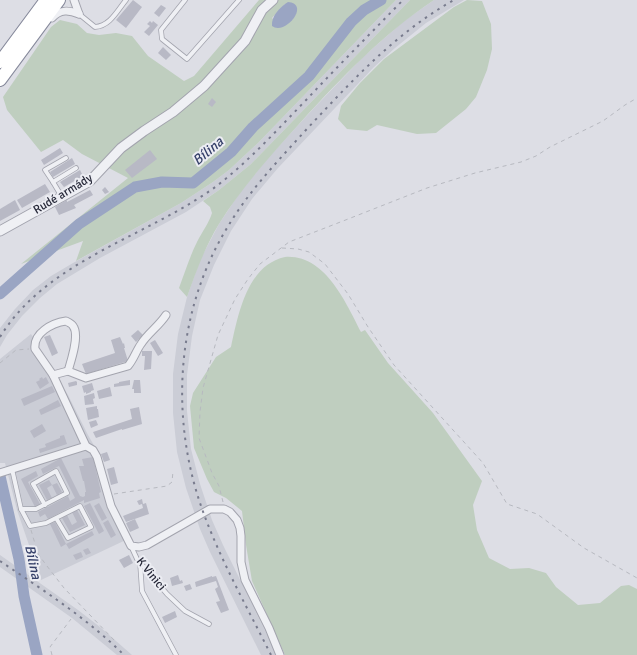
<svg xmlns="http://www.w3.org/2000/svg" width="637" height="655" font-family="Signika,sans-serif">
<rect width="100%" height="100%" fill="#dddee5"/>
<g fill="#cbcdd6">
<polygon points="396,0 410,0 251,164 219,190 186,212 100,258 57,284 40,298 22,316 7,335 0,347 0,328 15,309 33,290 51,276 73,263 181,203 213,182 229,170 258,143"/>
<polygon points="434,0 464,0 426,23 395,48 374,67 278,168 252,199 231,231 214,265 200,300 192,336 187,375 187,411 191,449 200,484 212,520 223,545 277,655 261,655 210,552 200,529 186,488 177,452 173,413 173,374 178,334 187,297 200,260 219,224 241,191 267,159 314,108 363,57 404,21"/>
<polygon points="31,334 68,395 88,435 100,456 114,505 130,538 41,580 17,510 5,463 0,463 0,359"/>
<polygon points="0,555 78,610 100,627 132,655 117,655 72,618 0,567"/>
</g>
<g fill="#bfcebf" fill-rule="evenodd">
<path d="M259 0H396L258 143 229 170 213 182 181 203 76 261 83 241 21 264 128 178 82 154 63 140 41 152 7 110 3 97 51 27 60 20 77 24 87 33 99 35 116 33 132 36 148 56 184 81 194 76ZM285 4 293 19 282 27 272 18Z"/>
<path d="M410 0H434C383 34 341 78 300 123 271 155 242 187 219 224 205 247 196 272 187 297L179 288C185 272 190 256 197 242 202 232 209 223 212 213L210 207 203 201 219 190 251 164Z"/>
<polygon points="467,0 482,1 491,24 492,49 487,70 476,97 466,109 436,133 417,134 377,125 367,131 347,129 338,119 341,106 360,83 384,59 454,7"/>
<path d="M285 257C325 254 346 303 361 332L365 330 388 363 433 413 482 481 473 505 477 530 489 558 510 569 529 568 546 573 556 587 578 605 600 603 621 586 629 585 637 589V655H285L252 581 246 545 242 511 226 498 214 492 207 479 194 448 190 406 193 393 216 357 231 347C238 315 247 265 285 257Z"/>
</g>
<path fill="#9aa5c3" d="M288 2C311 4 285 36 272 26 271 16 280 7 288 2Z"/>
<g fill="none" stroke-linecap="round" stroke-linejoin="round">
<g stroke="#9aa5c3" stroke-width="11">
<polyline points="0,294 79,224 135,187 162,182 193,183 231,152 253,127 309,76 351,22 364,10 381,0"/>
<polyline points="0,476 19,559 24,596 37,655"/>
</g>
</g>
<g fill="#b8b9c5">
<polygon points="133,0 142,7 126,28 116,20"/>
<polygon points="161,5 166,8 159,17 154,13"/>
<polygon points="150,21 152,23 153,21 158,25 149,36 144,32 150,26 147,24"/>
<polygon points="163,47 171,55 166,60 158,53"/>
<polygon points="212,98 216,102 212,107 208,104"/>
<polygon points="60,148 63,153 44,165 41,160"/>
<polygon points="150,150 157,159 132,178 125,170"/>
<polygon points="72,158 75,164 53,177 50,172"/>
<polygon points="80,170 83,176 64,187 60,182"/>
<polygon points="45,184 50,192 22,208 17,200"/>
<polygon points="105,187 109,192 105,194 102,190"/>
<polygon points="90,190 93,195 74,205 76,208 59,215 55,207 67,200 67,202"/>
<polygon points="15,200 20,210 0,221 0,209"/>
<polygon points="138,330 143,335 136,342 131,336"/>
<polygon points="50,335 58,353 52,356 44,337"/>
<polygon points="120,337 123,344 124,343 125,348 124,348 128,361 86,374 82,364 115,353 111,340"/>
<polygon points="155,340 163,353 158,356 150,343"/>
<polygon points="142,351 152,351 151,369 144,370 145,356 142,356"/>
<polygon points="42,377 43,379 46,377 49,383 40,389 36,382 40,380 39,379"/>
<polygon points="130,380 130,385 114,387 114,384 119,383 119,382"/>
<polygon points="134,380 140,380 141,393 134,393 134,389 132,389"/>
<polygon points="76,381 77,382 77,385 69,387 68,383"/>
<polygon points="92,383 94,390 91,391 91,392 86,394 86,392 84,393 82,386"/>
<polygon points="52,386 55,392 24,406 21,399"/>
<polygon points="110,387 112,396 99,399 97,391"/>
<polygon points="94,393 95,398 93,399 94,404 85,405 84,396"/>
<polygon points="58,400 61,406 41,415 39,410"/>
<polygon points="97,406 97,409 98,409 99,417 88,420 86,408"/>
<polygon points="139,407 142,424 122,430 122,429 96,438 93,432 132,419 130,409"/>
<polygon points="96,420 98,425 91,428 89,422"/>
<polygon points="42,424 46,431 34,438 30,431"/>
<polygon points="64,435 67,444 40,453 39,449 46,447 45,444 60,438 60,436"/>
<polygon points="107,452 110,460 104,462 101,454"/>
<polygon points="93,457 101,492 99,493 100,498 84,503 84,500 48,519 45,514 40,517 38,512 68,496 70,501 75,498 59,466 43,474 41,469 61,458 80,496 83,497 85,496 85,492 86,492 84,481 83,481 79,466 84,466 82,459"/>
<polygon points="114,467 118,483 111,485 107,469"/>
<polygon points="36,471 38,476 28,482 40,504 35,507 21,479"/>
<polygon points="49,480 52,485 57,483 62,492 57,495 52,485 47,488 52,498 47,500 39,485"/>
<polygon points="142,499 143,504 146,503 149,514 126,522 123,516 143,508 142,504 139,505 137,501"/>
<polygon points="90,503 104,531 99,534 84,506"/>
<polygon points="99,503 107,518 102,521 94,506"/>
<polygon points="77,510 85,525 70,532 62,518 67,515 72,525 77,522 72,512"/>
<polygon points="135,519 139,528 130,532 126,523"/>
<polygon points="108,520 116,535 111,538 103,523"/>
<polygon points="55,522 66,544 61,547 50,524"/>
<polygon points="92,531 94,535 69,549 66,544"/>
<polygon points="88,548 91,553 86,555 83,550"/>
<polygon points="81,552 83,557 76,560 73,555"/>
<polygon points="129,555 133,563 124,568 119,560"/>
<polygon points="178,575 180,581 182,580 183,583 172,586 170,578"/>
<polygon points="212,576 212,577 216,576 229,610 221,613 216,602 220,601 215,589 218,587 216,581 196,587 195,582"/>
<polygon points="190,584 192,589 186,591 184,586"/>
<polygon points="175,611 177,617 165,623 162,617"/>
</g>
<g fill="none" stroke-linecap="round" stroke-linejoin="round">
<g stroke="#a3a4ae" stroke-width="5.5">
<g id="service">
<polyline points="185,0 161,30 162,39 187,59 239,0"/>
<path d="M79 14 95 27C110 26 117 11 126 0"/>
<polyline points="53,182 45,170 66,158"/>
<polyline points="62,197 53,182 76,168"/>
<polyline points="12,469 21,509 30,526 46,523 80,506 91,527 68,538 56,518"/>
<polyline points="21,509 36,509 67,493 56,471 33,484 45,505"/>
<polyline points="131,546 137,559 167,594 185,611 209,624"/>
<polyline points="140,562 142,591 176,655"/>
</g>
</g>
<g stroke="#a3a4ae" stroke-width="9">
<g id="minor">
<polyline points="74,0 79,14"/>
<path d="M52 18C60 9 69 10 79 14"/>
<path d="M166 315C159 326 148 333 141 344 136 351 134 359 128 366L86 378 68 371C71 361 80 335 73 326 72 324 68 322 66 321 52 323 33 333 35 349L53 375 86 446 93 450 97 457 111 506 131 546 139 547 147 545 210 509H224L230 512 237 520 240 528 241 536V562L245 580 269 628 280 655"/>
<polyline points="53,375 68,371"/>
<polyline points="0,473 86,446"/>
</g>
</g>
<g stroke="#a3a4ae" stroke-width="11">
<polyline id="tertiary" points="0,231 90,181 121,148 144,131 173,112 204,86 245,41 262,10 273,0"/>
</g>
<g stroke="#86899b" stroke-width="14">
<g id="trunk">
<polyline points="0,62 46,0"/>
<polyline points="0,80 59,0"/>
</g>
</g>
<g stroke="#b7b9c0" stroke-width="1" stroke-dasharray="4 4" stroke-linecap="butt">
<polyline points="282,248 298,249 309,252 325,264 348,294 368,327 394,365 483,463 507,504 537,514 584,548 637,578"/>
<polyline points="0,363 16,350 29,349"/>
<polyline points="114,494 167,486 172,482 173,471"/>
<polyline points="223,502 219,486 212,473 199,438 200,412 203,388 218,335 235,299 248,279 260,264 289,242 343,221 427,188 475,173 521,162 536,156 550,147 603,121 625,105 637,98"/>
<polyline points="31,530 38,554 50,570 64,588 114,640"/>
<polyline points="52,655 50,647 71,619"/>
</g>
<use href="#service" stroke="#eff0f4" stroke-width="4"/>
<use href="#minor" stroke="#eff0f4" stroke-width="7"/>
<use href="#tertiary" stroke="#eff0f4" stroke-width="9"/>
<use href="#trunk" stroke="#fff" stroke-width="12"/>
<g stroke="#787b8d" stroke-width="2" stroke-dasharray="2.5 5" stroke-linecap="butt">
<path d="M0 337C48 259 148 237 218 185 251 159 279 128 308 98 339 65 371 33 403 0"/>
<path d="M0 561C43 590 88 619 124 655"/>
<path d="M271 655C246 605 218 556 200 503 170 413 177 310 227 228 248 192 277 162 305 131 350 83 395 33 454 0"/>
</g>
</g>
<g text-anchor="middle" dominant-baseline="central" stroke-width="4" stroke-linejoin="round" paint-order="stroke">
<g font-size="12" fill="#282a3a" stroke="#ecedf3">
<text transform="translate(63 194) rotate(-31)">Rudé armády</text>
<text transform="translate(151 574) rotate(51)">K Vinici</text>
</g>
<g font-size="14" font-style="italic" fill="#36416a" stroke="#ecedf3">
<text transform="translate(208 151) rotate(-40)">Bílina</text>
<text transform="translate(33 562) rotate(78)">Bílina</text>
</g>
</g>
</svg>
